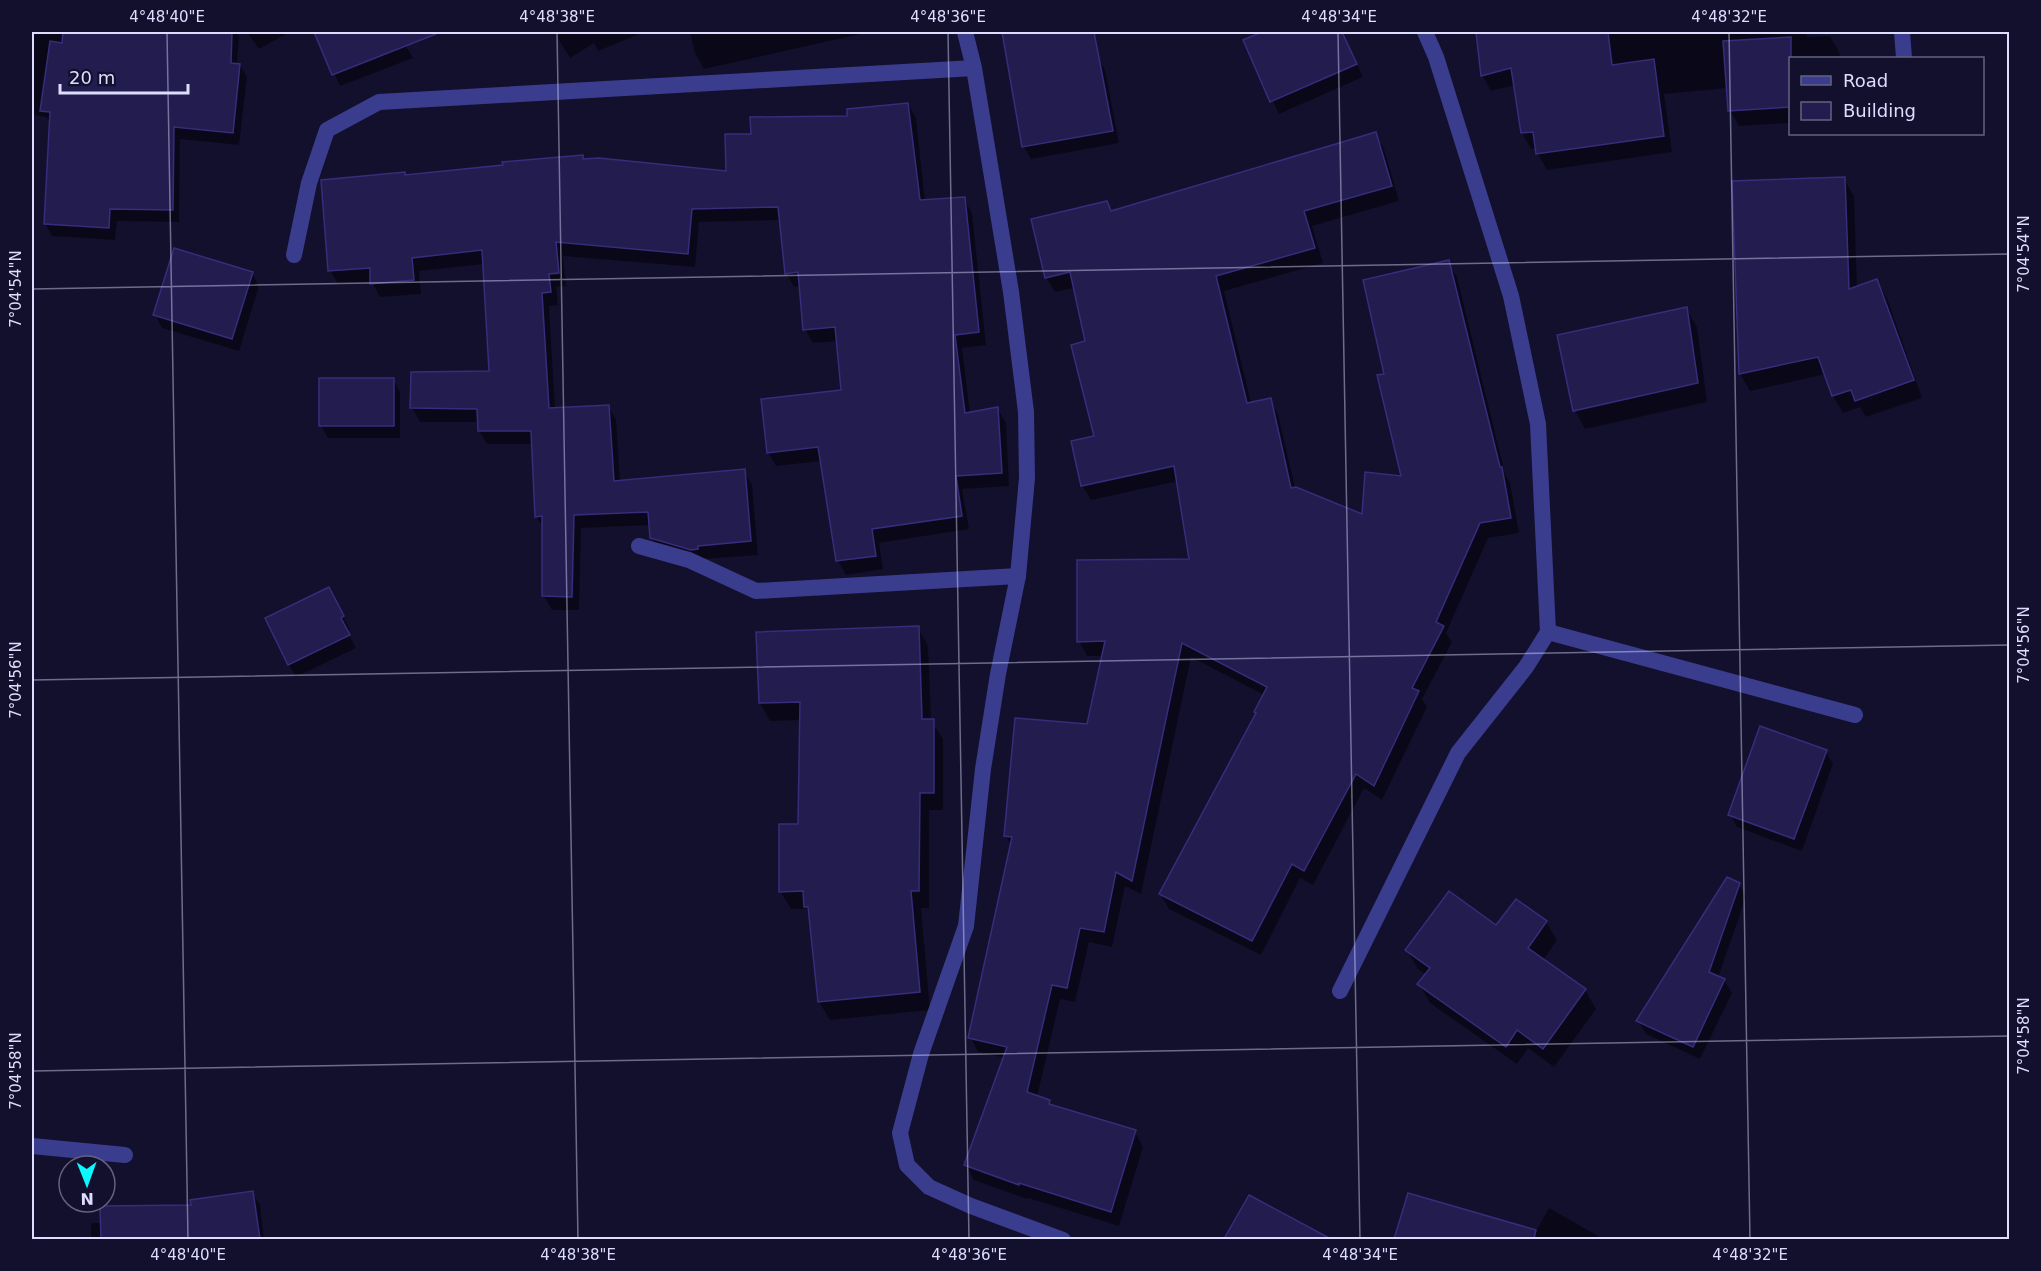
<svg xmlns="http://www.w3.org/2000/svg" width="2041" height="1271" font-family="'DejaVu Sans',sans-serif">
<rect width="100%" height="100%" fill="#13102d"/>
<g fill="#0007">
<polygon points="32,32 236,32 239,36 237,65 240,65 247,77 239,145 180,139 179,222 117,221 115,240 52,236 45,224 51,123 46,117 32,115"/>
<polygon points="247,32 290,32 259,49"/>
<polygon points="316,32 391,32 406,46 413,58 340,86"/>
<polygon points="554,32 644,32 598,51 594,43 570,58"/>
<polygon points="690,32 870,32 704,69 695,53"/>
<polygon points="1004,32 1094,32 1099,60 1105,70 1119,143 1031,159 1024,147"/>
<polygon points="1266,32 1343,32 1363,77 1279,114 1245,41"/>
<polygon points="1478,32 1806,32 1807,37 1830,36 1839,52 1840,58 1790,58 1790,123 1739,126 1730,110 1728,88 1664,94 1672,152 1547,170 1538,154 1537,148 1531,149 1522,133 1515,85 1491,91 1482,75"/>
<polygon points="908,104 916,118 925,202 964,199 972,213 986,345 962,348 970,414 998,409 1006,423 1009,486 962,489 969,529 879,543 883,569 846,575 838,561 822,461 776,466 768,452 843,391 838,341 813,343 805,329 801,286 794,287 786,273 781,220 699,222 695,267 563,256 566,286 556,287 558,305 549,306 555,409 608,406 616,420 620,482 744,471 752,485 758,555 705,559 660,552 652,538 651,525 581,528 579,610 552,610 544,596 544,529 536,516 533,444 487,444 479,431 479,422 420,422 412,408 490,373 484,264 419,271 421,294 380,297 372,282 338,284 330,271 406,177 582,157 584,160 728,172 752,135"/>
<polygon points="1375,134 1384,149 1399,201 1312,226 1323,263 1224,291 1251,403 1270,399 1278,414 1295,488 1363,517 1403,477 1385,375 1448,262 1457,277 1505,474 1510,483 1519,533 1488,538 1446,633 1452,642 1422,699 1427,707 1382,800 1364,788 1313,885 1300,878 1261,955 1169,909 1160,894 1257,714 1264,695 1191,657 1141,894 1125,886 1112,947 1089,942 1075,1002 1060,999 1037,1097 1049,1101 1052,1107 1135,1132 1143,1147 1119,1226 1028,1198 1027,1199 974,1180 966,1165 1005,1058 978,1052 970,1037 1012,846 1006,836 1088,726 1103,656 1087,656 1079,641 1191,561 1178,481 1091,500 1082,485 1095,437 1086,343 1074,288 1055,292 1046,277 1107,203 1112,212"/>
<polygon points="1844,179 1854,196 1857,288 1877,281 1887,298 1922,398 1866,417 1860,407 1843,413 1833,396 1826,374 1750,391 1740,374"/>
<polygon points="252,273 259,286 239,351 162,328 155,315"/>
<polygon points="1686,308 1697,327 1707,402 1585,429 1575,410"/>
<polygon points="393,379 400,392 400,438 328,438 321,426"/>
<polygon points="336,602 350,630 347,631 356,648 296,677 289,665"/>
<polygon points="918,628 928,646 931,721 943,739 943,810 929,810 929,908 921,908 930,1010 830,1020 819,1002 811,917 806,909 791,909 780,891 800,825 801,720 770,721 760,703 757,634"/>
<polygon points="1826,752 1833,764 1802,851 1737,827 1730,814"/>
<polygon points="1739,884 1746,897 1718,978 1724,980 1732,993 1700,1059 1646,1034 1638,1021"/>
<polygon points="1546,922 1557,940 1543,960 1585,990 1596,1009 1554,1067 1528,1048 1517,1064 1430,1003 1419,984 1426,975 1418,969 1407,951"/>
<polygon points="32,1020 34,1099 32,1099"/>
<polygon points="252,1192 260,1205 264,1240 91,1240 91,1223 102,1223 192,1206"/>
<polygon points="1409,1195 1490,1234 1488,1240 1396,1240"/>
<polygon points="1250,1197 1324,1237 1325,1240 1226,1240"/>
<polygon points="1549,1208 1605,1240 1531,1240"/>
</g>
<g fill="#221c4f" stroke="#362d7c" stroke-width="1.5">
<polygon points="63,32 232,32 231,63 240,64 233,133 174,127 173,210 110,209 109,228 44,224 50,112 40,111 50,41 62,43"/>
<polygon points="314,32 436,32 436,34 332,75"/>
<polygon points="1002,32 1094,32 1113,131 1022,147"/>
<polygon points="1262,32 1342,32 1357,64 1270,102 1243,40"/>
<polygon points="1476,32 1608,32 1612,65 1654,59 1664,136 1536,154 1533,132 1521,133 1511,68 1481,76"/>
<polygon points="1791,37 1791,107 1728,111 1723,41"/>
<polygon points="908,103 920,200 965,197 979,332 955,335 965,413 998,407 1002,473 956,476 962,516 872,529 876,556 836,561 818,447 767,453 761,399 841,390 835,327 803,330 798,272 785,274 778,207 692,209 688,254 556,242 559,273 549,274 551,292 542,293 549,408 609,405 614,481 745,469 751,541 698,546 698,549 691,550 650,538 648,512 574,515 572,597 542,596 542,516 535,517 531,431 478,431 477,409 410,408 411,372 489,371 482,250 412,258 414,280 370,284 370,268 328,271 321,180 405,172 405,175 503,165 502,162 583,155 583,159 599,158 726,171 725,134 751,134 750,117 847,116 847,109"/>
<polygon points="1376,132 1392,186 1304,211 1315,248 1216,276 1247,403 1271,398 1291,488 1296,487 1362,514 1365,472 1401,476 1377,375 1384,374 1363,280 1449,260 1500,467 1502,467 1511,518 1480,523 1436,622 1444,626 1412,688 1419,691 1374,786 1356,774 1304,871 1292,864 1252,941 1159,894 1256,713 1254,712 1267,687 1182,643 1132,881 1116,872 1104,932 1080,928 1067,988 1052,985 1027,1092 1050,1100 1049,1104 1136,1130 1111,1212 1019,1183 1019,1185 964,1165 1007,1047 968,1038 1012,837 1004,836 1015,718 1087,724 1105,641 1077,642 1077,560 1189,559 1174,466 1081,486 1071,441 1094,436 1071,345 1085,341 1070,272 1045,278 1031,219 1107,201 1111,211"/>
<polygon points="1845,177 1849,289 1877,279 1914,380 1855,401 1851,390 1832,396 1818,357 1739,374 1732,181"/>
<polygon points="174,248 253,272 232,339 153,315"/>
<polygon points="1687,307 1698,383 1573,411 1557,335"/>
<rect x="319" y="378" width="75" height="48"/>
<polygon points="329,587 344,616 341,618 350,635 288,665 265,618"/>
<polygon points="919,626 922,719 934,719 934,793 920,793 919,891 911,891 920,992 818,1002 808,907 804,907 803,891 779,892 779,824 798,824 800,702 759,703 756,632"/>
<polygon points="1760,726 1827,750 1794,839 1728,815"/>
<polygon points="1727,877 1740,883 1709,972 1725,979 1693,1047 1636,1021"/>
<polygon points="1449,891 1496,925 1516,899 1547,921 1528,948 1586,989 1543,1049 1517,1030 1506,1047 1417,984 1430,968 1405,950"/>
<polygon points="253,1191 260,1239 101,1239 100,1206 191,1205 190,1200"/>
<polygon points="1408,1193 1536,1230 1534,1239 1394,1239"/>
<polygon points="1249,1195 1331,1239 1224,1239"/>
</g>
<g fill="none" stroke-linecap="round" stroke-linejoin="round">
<g stroke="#3a3d8e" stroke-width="16">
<polyline points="965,32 974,68 1011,292 1026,412 1027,478 1018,576 998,674 983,769 966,926 921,1054 900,1133 907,1165 929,1187 971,1206 1063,1240"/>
<polyline points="1902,32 1904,58"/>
<polyline points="294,255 309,183 327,130 379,102 974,68"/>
<polyline points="639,546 689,560 756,591 1018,576"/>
<polyline points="1548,632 1855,715"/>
<polyline points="1340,991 1458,753 1526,667 1548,632 1538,424 1511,296 1436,57 1425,32"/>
<polyline points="32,1146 125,1155"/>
</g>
</g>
<path fill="none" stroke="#deddff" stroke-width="1.5" stroke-opacity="0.45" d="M167 32 188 1240M557 32 578 1240M948 32 969 1240M1338 32 1360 1240M1729 32 1750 1240M32 289 2010 254M32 680 2010 645M32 1071 2010 1036"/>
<rect width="2041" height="1271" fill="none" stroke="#13102d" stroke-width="66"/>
<rect x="1789" y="57" width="195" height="78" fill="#13102d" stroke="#646281" stroke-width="1.5"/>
<rect x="1801" y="76" width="30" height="9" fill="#3a3d8e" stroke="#646281" stroke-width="1.5"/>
<text x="1843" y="87" font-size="18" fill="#deddff">Road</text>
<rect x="1801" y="102" width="30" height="18" fill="#221c4f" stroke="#646281" stroke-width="1.5"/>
<text x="1843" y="117" font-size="18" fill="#deddff">Building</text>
<g transform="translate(87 1184) rotate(179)"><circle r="28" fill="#13102d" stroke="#646281" stroke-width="1.5"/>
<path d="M0-4.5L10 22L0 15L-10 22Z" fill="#09f9ff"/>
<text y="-9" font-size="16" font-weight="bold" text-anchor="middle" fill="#deddff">N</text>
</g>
<path d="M60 84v9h128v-9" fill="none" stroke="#deddff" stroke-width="3"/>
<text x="69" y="84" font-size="18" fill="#deddff" stroke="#13102d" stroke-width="4.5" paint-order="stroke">20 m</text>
<rect x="33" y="33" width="1975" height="1205" fill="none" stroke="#deddff" stroke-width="2"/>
<g font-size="15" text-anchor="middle" fill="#deddff">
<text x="167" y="22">4°48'40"E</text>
<text x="557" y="22">4°48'38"E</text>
<text x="948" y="22">4°48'36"E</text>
<text x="1339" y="22">4°48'34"E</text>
<text x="1729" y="22">4°48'32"E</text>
<text transform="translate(2024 254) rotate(-90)" y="5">7°04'54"N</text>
<text transform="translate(16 289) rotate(-90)" y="5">7°04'54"N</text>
<text transform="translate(2024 645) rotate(-90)" y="5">7°04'56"N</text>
<text transform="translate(16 680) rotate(-90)" y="5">7°04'56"N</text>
<text transform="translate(2024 1036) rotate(-90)" y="5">7°04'58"N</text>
<text transform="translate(16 1071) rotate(-90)" y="5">7°04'58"N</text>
<text x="188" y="1260">4°48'40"E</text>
<text x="578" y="1260">4°48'38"E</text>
<text x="969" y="1260">4°48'36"E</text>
<text x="1360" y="1260">4°48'34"E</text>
<text x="1750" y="1260">4°48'32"E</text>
</g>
</svg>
